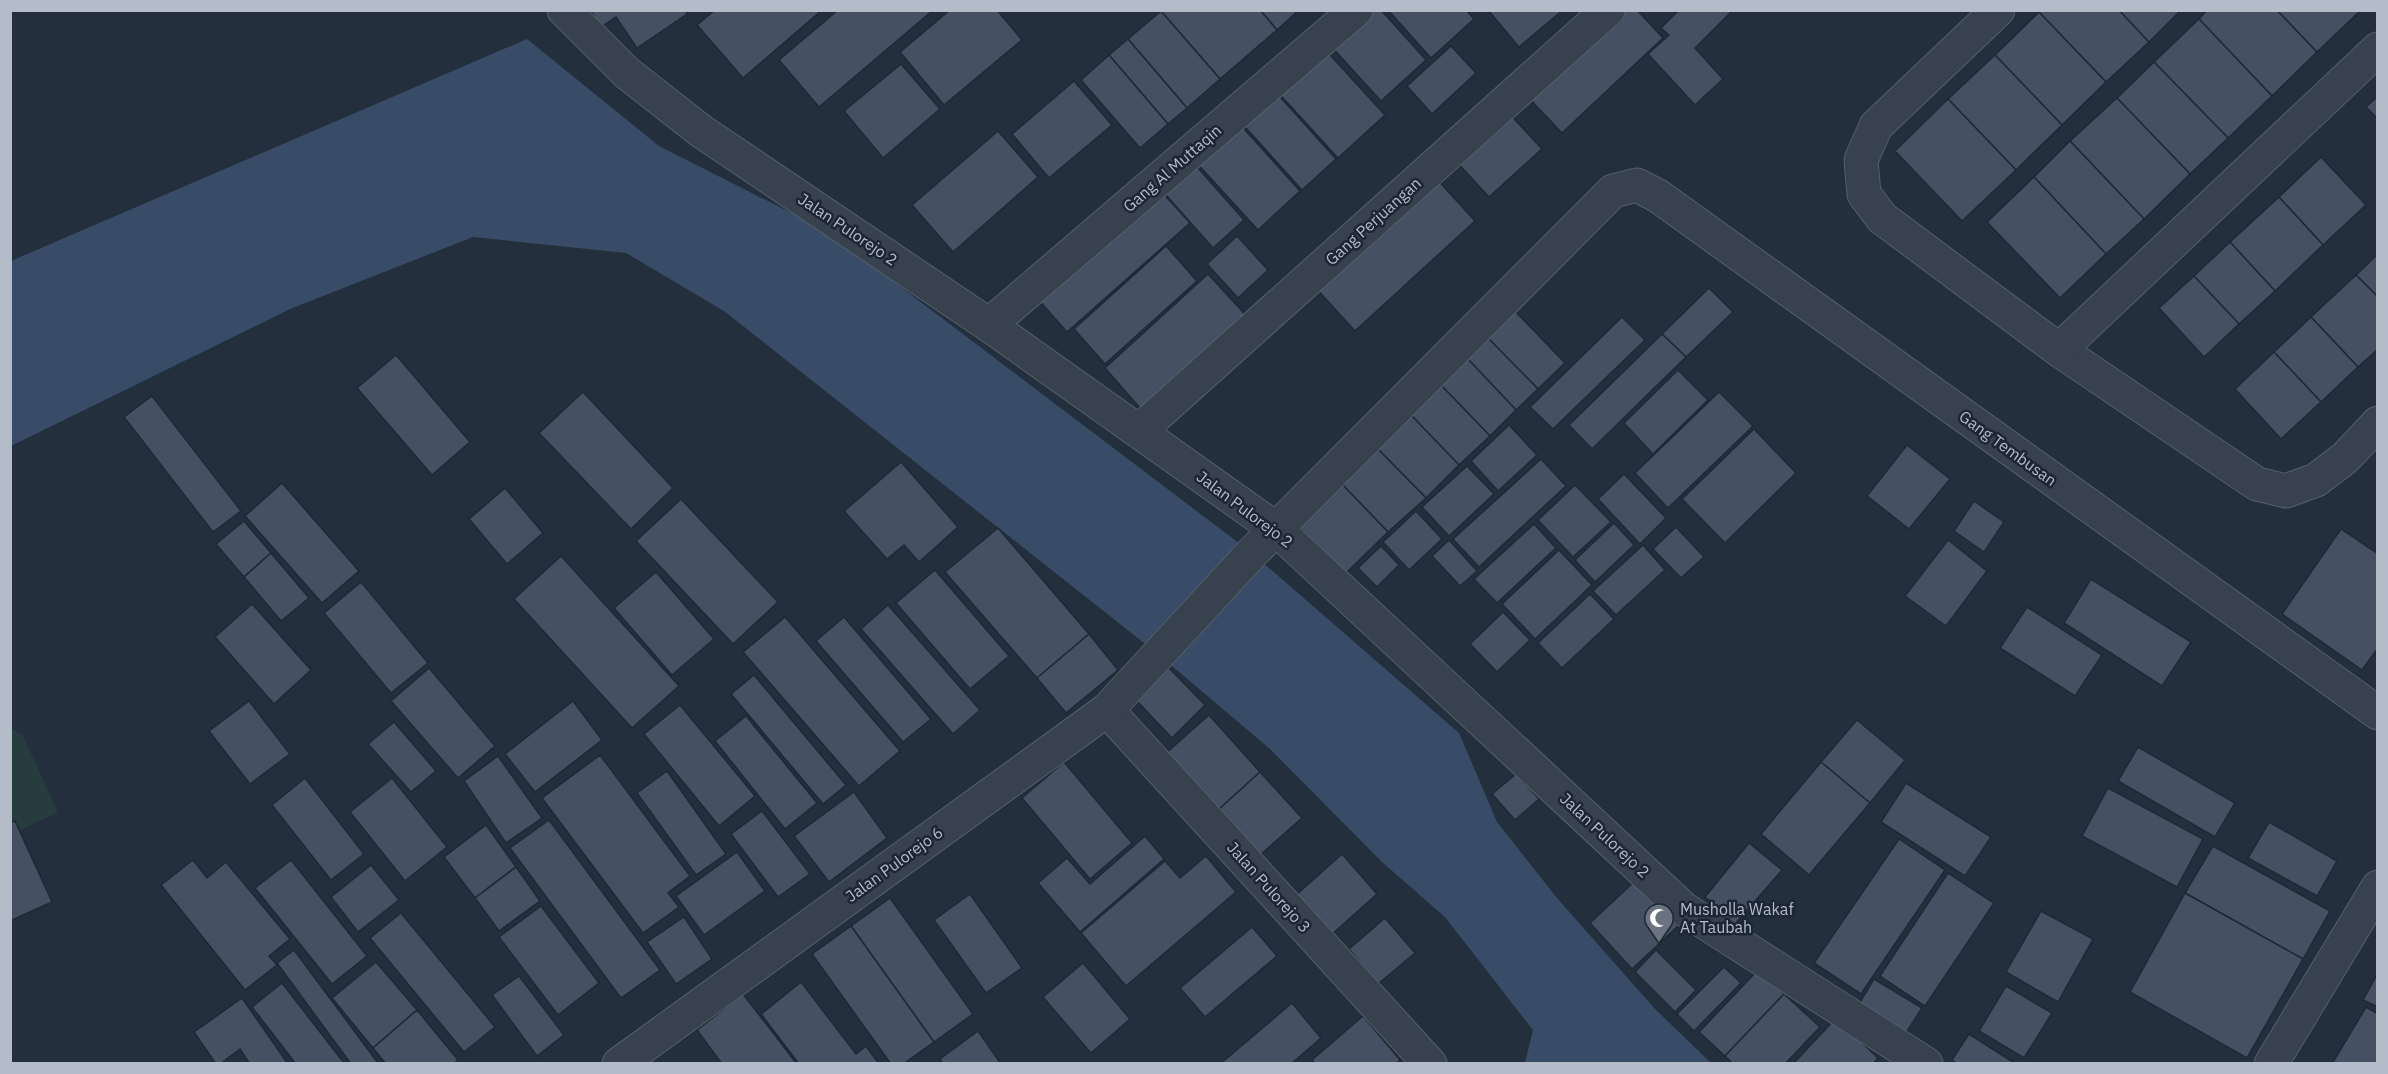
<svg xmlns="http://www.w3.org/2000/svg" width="2388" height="1074" font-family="'IBM Plex Sans',sans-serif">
<rect width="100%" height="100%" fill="#242f3e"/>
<polygon fill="#263c3f" points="11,729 22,734 58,812 11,835"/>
<polygon fill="#394c67" points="527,39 659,146 827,231 1252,553 1459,733 1497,822 1557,898 1655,1009 1711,1063 1525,1063 1533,1030 1445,917 1382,862 1270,749 1158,654 724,311 626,253 473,237 290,309 11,446 11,261"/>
<g fill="#455162" stroke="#1f2835" stroke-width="1.5">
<polygon points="590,10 685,10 687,14 637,48 616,17 601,27"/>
<polygon points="715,10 822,10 743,78 697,25"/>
<polygon points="838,10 932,11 819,107 779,60"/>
<polygon points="950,10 997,10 1022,40 944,105 900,52"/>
<polygon points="1260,10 1299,10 1277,30"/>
<polygon points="1260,10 1277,30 1220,79 1161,11"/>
<polygon points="1365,10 1381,10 1426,60 1381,101 1329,44"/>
<polygon points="1388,10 1466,10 1474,19 1431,58"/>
<polygon points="1488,10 1563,10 1519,47"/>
<polygon points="1612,10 1637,10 1663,38 1562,133 1524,93"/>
<polygon points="1679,10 1733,10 1695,48 1723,79 1695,105 1648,54 1669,35 1661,28"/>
<polygon points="2041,10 2119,10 2149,42 2106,82 2039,12"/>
<polygon points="2119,10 2181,10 2149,42"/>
<polygon points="2207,10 2277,10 2317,52 2272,96 2199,19"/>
<polygon points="2277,10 2361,10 2317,52"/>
<polygon points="1161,11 1220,79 1187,108 1128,39"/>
<polygon points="2039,12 2106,82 2062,125 1995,55"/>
<polygon points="2199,19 2272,96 2228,138 2154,62"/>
<polygon points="1128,39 1187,108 1168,124 1109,55"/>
<polygon points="1321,45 1385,115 1338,158 1274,88"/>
<polygon points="1451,46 1476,73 1432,114 1407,86"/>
<polygon points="1109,55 1168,124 1140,148 1081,80"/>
<polygon points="1995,55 2062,125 2016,170 1948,99"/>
<polygon points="2154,62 2228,138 2190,174 2117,98"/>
<polygon points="901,64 940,109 883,158 844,111"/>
<polygon points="1074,81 1112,125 1049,178 1012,134"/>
<polygon points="1272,88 1336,159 1302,190 1238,119"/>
<polygon points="2378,96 2378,119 2366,107"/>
<polygon points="2117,98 2190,174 2144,219 2070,141"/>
<polygon points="1948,99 2016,170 1962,221 1895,151"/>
<polygon points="1506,110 1542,149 1489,197 1453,158"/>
<polygon points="1236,120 1300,191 1258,230 1193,159"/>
<polygon points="998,131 1038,177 953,252 912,205"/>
<polygon points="2070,141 2144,219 2106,254 2034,177"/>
<polygon points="2321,157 2366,205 2323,245 2279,197"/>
<polygon points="1190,159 1244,220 1213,248 1159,187"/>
<polygon points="1434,176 1475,221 1355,331 1314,286"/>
<polygon points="2034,177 2106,254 2060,298 1987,222"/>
<polygon points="1158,188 1190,223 1067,332 1036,297"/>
<polygon points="2279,197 2323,245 2275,291 2230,242"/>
<polygon points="1237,236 1268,270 1238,298 1207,264"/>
<polygon points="2230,242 2275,291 2239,324 2194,276"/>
<polygon points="1166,246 1197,281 1105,364 1074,329"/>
<polygon points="2378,254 2378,297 2356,275"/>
<polygon points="1208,274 1253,323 1148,417 1105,368"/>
<polygon points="2356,275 2378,297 2378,349 2358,367 2311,317"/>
<polygon points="2194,276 2239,324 2204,357 2159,308"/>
<polygon points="1709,288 1733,312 1686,357 1662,334"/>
<polygon points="1514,310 1565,363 1538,389 1487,337"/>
<polygon points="1622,317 1645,340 1553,429 1530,407"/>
<polygon points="2311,317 2358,367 2321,402 2274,352"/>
<polygon points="1662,334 1686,357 1592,449 1569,425"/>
<polygon points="1487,337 1538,389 1516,410 1466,357"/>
<polygon points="2274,352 2321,402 2281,439 2235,389"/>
<polygon points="396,355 470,442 432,475 357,388"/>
<polygon points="1466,357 1516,410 1490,436 1439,383"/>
<polygon points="1678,370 1708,400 1653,454 1624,423"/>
<polygon points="1439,383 1490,436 1459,465 1408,412"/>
<polygon points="583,392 673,488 631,529 539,433"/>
<polygon points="1719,392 1753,426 1668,508 1635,473"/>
<polygon points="152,396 241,511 213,532 124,417"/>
<polygon points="1408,412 1459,465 1426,498 1374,445"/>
<polygon points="1509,425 1537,455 1498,491 1471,461"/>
<polygon points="1754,429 1796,473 1725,543 1682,499"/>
<polygon points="1374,445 1426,498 1388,532 1338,480"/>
<polygon points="1907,445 1950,479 1909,529 1867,496"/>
<polygon points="1541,459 1566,486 1479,567 1453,539"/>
<polygon points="901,462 958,527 919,562 904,545 887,559 844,511"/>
<polygon points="1467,466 1494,494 1449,536 1422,507"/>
<polygon points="1624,474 1666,518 1640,544 1598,499"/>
<polygon points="1338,480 1388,532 1345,574 1294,522"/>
<polygon points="282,483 359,571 322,603 245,516"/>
<polygon points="1575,485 1611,522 1573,557 1538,520"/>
<polygon points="505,488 543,533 507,564 469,519"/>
<polygon points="681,499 778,602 733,644 636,541"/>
<polygon points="1974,501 2004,522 1984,552 1954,531"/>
<polygon points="1416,511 1442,539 1409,570 1383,542"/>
<polygon points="244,521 271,553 244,577 216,544"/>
<polygon points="1614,523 1634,545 1595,582 1575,560"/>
<polygon points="1534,524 1556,548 1497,603 1474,579"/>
<polygon points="1676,527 1704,557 1681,578 1653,549"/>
<polygon points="998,528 1089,634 1037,678 945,572"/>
<polygon points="2341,529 2378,554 2378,648 2362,670 2282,614"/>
<polygon points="1449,540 1477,571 1460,586 1432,556"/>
<polygon points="1948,540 1987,571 1946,626 1905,596"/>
<polygon points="1643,545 1665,570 1616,615 1593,591"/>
<polygon points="1381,546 1399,565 1377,587 1358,568"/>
<polygon points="1559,550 1592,585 1535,639 1502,604"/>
<polygon points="271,553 309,598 281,621 244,577"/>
<polygon points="561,556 679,686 632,728 514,599"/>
<polygon points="935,570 1009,656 970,689 896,603"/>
<polygon points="656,572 714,639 672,675 614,608"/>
<polygon points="2091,579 2191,642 2162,686 2064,623"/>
<polygon points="361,582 428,663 391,693 324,613"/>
<polygon points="1590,594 1614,619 1562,668 1538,643"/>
<polygon points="252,604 311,670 274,704 215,637"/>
<polygon points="888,605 980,710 953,734 861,629"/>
<polygon points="2027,607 2102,655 2075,696 2000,648"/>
<polygon points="1503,612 1530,640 1497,672 1470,644"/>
<polygon points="785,617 900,751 859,786 743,652"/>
<polygon points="844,617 931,719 903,742 816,641"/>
<polygon points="1089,634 1118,670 1066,713 1037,678"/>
<polygon points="1168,667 1205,705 1172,738 1135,699"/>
<polygon points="429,668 495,746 458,778 391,701"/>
<polygon points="754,675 846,785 823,804 731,694"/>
<polygon points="249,701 290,754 250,784 209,731"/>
<polygon points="573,701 602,740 535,792 505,754"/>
<polygon points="680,705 755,796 719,826 644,734"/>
<polygon points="1209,715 1260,772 1217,811 1165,754"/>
<polygon points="746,716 817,803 785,829 715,741"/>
<polygon points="1857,720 1905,760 1870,803 1821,762"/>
<polygon points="394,722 436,771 411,792 368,744"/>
<polygon points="2138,747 2235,803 2215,837 2118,781"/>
<polygon points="600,755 690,876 668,893 679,907 643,933 542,798"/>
<polygon points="498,756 542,818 506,843 464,781"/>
<polygon points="1064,762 1132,843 1090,879 1022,798"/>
<polygon points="1821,762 1870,803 1809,875 1761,834"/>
<polygon points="667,771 726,854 696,875 637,793"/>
<polygon points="1260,772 1302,818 1258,857 1217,811"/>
<polygon points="1516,774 1539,799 1515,820 1492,794"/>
<polygon points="305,778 364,854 331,880 272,805"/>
<polygon points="392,778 447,847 405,881 350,812"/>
<polygon points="1906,783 1991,837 1965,876 1881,822"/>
<polygon points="2108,788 2203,839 2177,887 2082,836"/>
<polygon points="854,792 887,838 829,882 794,836"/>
<polygon points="762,811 810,874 778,897 731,834"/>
<polygon points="549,820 660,970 621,998 510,848"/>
<polygon points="15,821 52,902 10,921 10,823"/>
<polygon points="2269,822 2337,861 2317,896 2248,858"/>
<polygon points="486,825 516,867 475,898 444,857"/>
<polygon points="1145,836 1164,859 1080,932 1038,883 1067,858 1090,884"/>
<polygon points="1899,839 1945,870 1861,994 1814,963"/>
<polygon points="1749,843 1782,870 1736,923 1705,897"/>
<polygon points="2213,846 2330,911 2303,959 2185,893"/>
<polygon points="737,852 765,891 704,935 676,896"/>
<polygon points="1342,854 1377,894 1330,936 1295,896"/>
<polygon points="1206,856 1236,892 1126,986 1081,933 1165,861 1180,878"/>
<polygon points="193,860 207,878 226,862 290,939 269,956 277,965 245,990 161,885"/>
<polygon points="291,860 367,956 332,984 255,888"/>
<polygon points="371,865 399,900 358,932 331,897"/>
<polygon points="516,867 540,901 499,931 475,898"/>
<polygon points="1948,873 1994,903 1925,1006 1880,976"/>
<polygon points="1636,880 1678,926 1632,969 1590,923"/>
<polygon points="2185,893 2303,959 2247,1058 2130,992"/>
<polygon points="970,894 1022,968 986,993 934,920"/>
<polygon points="890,898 973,1014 934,1042 851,926"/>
<polygon points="541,906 599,983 558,1015 499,937"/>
<polygon points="2041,911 2093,939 2058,1002 2006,972"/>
<polygon points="401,913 495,1027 464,1052 370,938"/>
<polygon points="684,917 712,959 676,984 647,942"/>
<polygon points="1385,918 1415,953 1378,984 1349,949"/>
<polygon points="851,926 934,1042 903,1064 891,1064 812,954"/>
<polygon points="1252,927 1277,956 1205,1017 1180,988"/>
<polygon points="294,950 378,1063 351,1064 277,963"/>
<polygon points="1656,950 1696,990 1675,1012 1635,972"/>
<polygon points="376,962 417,1010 373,1048 332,998"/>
<polygon points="1083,963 1130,1019 1091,1053 1043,997"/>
<polygon points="1724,967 1741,983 1694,1031 1677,1014"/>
<polygon points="1759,969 1784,994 1725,1056 1699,1032"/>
<polygon points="2378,973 2378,1007 2363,1000"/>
<polygon points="519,976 564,1035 537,1056 492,995"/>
<polygon points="1874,979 1922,1008 1904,1036 1857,1007"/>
<polygon points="801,982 856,1054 866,1046 879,1064 799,1064 761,1014"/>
<polygon points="282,983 344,1063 343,1064 296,1064 252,1007"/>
<polygon points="2006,986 2052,1013 2024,1058 1979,1031"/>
<polygon points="743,994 797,1064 722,1064 697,1030"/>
<polygon points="1784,994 1820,1027 1785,1064 1733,1064 1725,1056"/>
<polygon points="242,998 288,1064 250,1064 240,1049 220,1064 216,1064 194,1032"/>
<polygon points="1292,1003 1321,1038 1291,1064 1220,1064"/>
<polygon points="2366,1007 2378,1014 2378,1064 2332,1064"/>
<polygon points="417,1010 458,1060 453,1064 386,1064 373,1048"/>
<polygon points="1363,1016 1400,1060 1396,1064 1315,1064 1312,1060"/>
<polygon points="1836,1018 1878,1058 1873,1064 1793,1064"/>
<polygon points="978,1031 1001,1064 943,1064 940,1059"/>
<polygon points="1969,1034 2016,1064 1958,1064 1952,1060"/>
</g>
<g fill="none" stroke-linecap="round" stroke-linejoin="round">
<g stroke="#565f6c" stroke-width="35">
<g id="street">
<polyline points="564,10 627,73 701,131 989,325 1276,529 1684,909 1926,1064"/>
<polyline points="1998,10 1876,126 1861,160 1864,194 1882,218 2059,350 2257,484 2286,491 2316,480 2345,458 2378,423"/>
<polyline points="989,325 1356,10"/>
<polyline points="2059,350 2378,49"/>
<polyline points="1139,431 1608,10"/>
<polyline points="1107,710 1430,1064"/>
<polyline points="619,1064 1107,710 1252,553 1613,191 1637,185 1658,196 2378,713"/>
<polyline points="2271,1064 2378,887"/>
</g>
</g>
<use href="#street" stroke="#38414e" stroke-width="33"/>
</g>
<defs>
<g id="mosque-pin" transform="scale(1.5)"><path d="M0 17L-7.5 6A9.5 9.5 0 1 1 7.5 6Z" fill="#6b7280" stroke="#1d2633"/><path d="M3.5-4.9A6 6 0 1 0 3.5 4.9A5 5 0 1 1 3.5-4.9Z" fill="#fff"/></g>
</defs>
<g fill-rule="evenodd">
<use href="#mosque-pin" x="1659" y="918"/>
</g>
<g text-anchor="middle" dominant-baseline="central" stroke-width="5" stroke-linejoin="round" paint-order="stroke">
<g font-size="16" fill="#b4bcc9" stroke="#1d2633">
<text transform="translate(1172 168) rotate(-41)">Gang Al Muttaqin</text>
<text transform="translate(1373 221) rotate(-42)">Gang Perjuangan</text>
<text transform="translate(848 229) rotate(34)">Jalan Pulorejo 2</text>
<text transform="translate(2008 448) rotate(36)">Gang Tembusan</text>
<text transform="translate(1245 509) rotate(37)">Jalan Pulorejo 2</text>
<text transform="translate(1605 835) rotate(43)">Jalan Pulorejo 2</text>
<text transform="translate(894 864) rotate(-36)">Jalan Pulorejo 6</text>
<text transform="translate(1269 887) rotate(48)">Jalan Pulorejo 3</text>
</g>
<g font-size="16" fill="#b4bcc9" stroke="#1d2633" text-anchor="start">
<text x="1680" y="909">Musholla Wakaf<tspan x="1680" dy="18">At Taubah</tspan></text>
</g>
</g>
<rect width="2388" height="1074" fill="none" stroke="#b4bcc9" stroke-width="24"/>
</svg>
